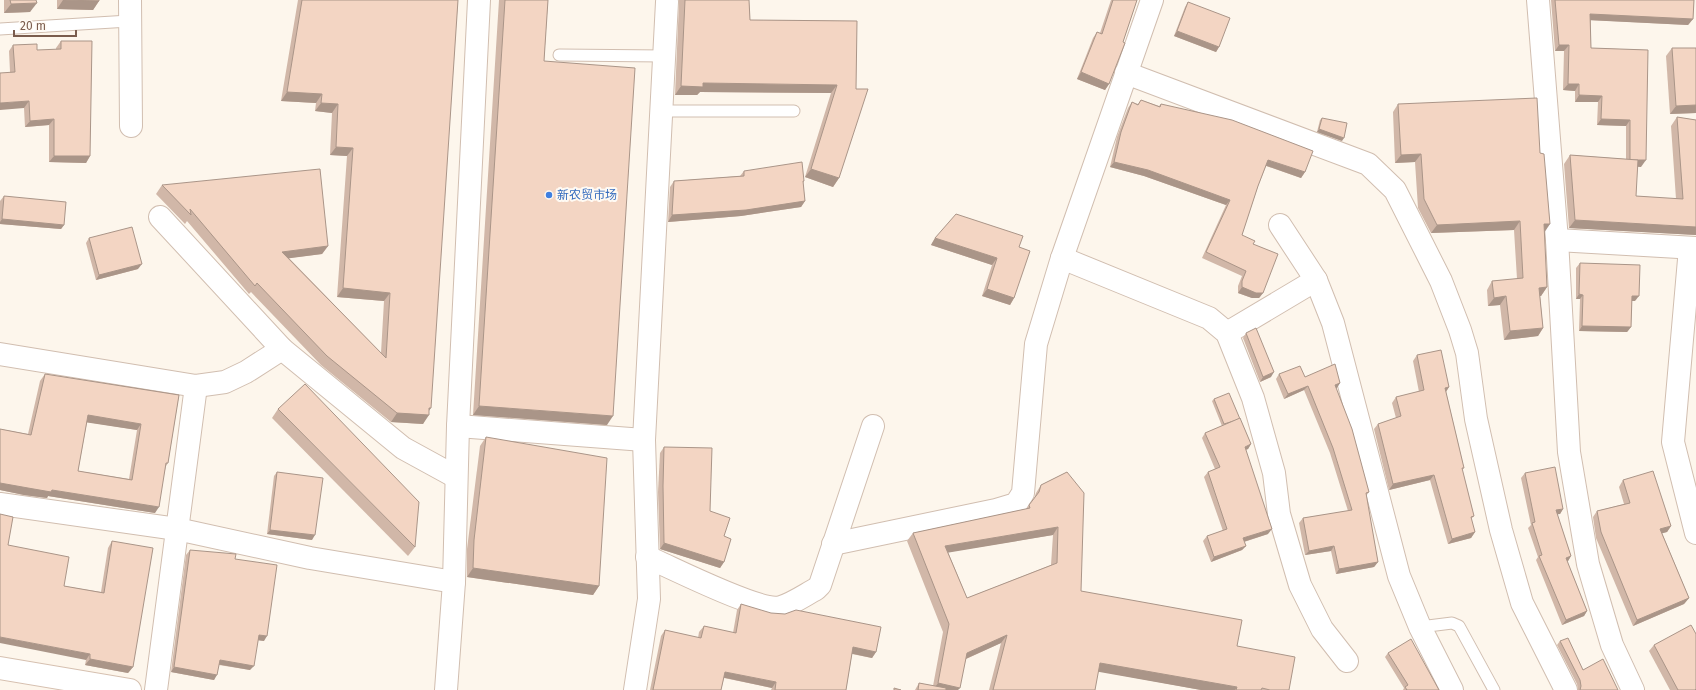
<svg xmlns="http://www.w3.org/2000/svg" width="1696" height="690" font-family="'Fira Sans','Noto Sans SC',sans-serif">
<rect width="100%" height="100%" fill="#fdf6ec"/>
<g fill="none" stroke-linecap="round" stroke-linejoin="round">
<g stroke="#d1beb0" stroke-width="13">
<g id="lane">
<polyline points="0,29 129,21"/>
<polyline points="559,55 664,56"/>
<polyline points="661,111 794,111"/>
<polyline points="1420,627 1452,623 1459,626 1494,690"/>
</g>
</g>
<g stroke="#d1beb0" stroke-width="24">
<g id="street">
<polyline points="130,0 131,126"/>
<polyline points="1538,0 1557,240 1569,452 1588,564 1612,645 1633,690"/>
<polyline points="1126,73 1368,164 1395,190 1441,281 1460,330 1467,353 1476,419 1501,530 1522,603 1566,690"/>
<polyline points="160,217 282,349 403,448 456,477"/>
<polyline points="1280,225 1316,280 1333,323 1399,576 1420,627 1452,690"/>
<polyline points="1557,240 1696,248"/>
<polyline points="1690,248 1673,442 1696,533"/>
<polyline points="1062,258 1209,318 1227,333 1253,398 1274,473 1279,514 1300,585 1322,629 1347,661"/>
<polyline points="1227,333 1316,280"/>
<polyline points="0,354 196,386 225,382 246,372 282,349"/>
<polyline points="458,426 644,440"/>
<polyline points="0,504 177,529 310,558 454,582"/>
<polyline points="833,544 996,510 1016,504 1023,493 1036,344 1062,258 1152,0"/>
<path d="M647 557C671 567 760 613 781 607 792 604 805 595 816 589L820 585 873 426"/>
<polyline points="156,690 196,386"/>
<polyline points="446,690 454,582 458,426 479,0"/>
<polyline points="635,690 649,599 644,440 667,2"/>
</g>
</g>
<g stroke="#d6c0b0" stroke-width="24">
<polyline id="secondary" points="0,668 130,690"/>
</g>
<use href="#lane" stroke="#fff" stroke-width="11"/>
<use href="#street" stroke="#fff" stroke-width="22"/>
<use href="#secondary" stroke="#fff" stroke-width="22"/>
</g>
<g fill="#d1b7a8" fill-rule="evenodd">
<polygon points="4,0 36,0 30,12 4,13"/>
<polygon points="57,0 99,0 99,1 93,10 57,9"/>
<polygon points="298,0 458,0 429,411 423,424 391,422 321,365 251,292 249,294 187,221 185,224 156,194 162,185 328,246 322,254 289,258 381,353 384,301 337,297 347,156 330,155 332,113 315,111 316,103 281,101"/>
<polygon points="499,0 548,0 544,61 607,425 473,415"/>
<polygon points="679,0 749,0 750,20 857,21 839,178 833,187 805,177 831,93 700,92 697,95 675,95 679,3"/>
<polygon points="1111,0 1137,0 1109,84 1105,90 1077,79 1093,38 1097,32 1100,33"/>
<polygon points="1551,0 1694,0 1693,19 1688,25 1591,20 1591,48 1648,50 1641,167 1637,166 1636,196 1676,199 1671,126 1677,117 1696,120 1696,235 1569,228 1564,164 1570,155 1626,159 1626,126 1597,125 1598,102 1575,102 1575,91 1563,90 1564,51 1555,51"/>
<polygon points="1188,2 1219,47 1216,52 1174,36 1185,7"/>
<polygon points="61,41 90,156 86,163 49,162 49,125 25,127 24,108 10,72 9,51 13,45 37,50 56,50 56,48"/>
<polygon points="1672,48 1696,113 1670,114 1666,56"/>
<polygon points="1141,100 1159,106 1161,104 1305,172 1301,178 1266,166 1258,186 1242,235 1253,244 1263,293 1259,298 1252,298 1238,293 1238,286 1242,276 1202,258 1226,205 1144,176 1110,167 1117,137 1128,108 1132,102 1138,104"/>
<polygon points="1398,104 1540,153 1547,287 1541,296 1540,296 1543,328 1538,336 1504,340 1500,305 1488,306 1487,290 1492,281 1517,279 1514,230 1431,233 1418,208 1415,162 1395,163 1393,112"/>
<polygon points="1322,118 1342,141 1317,132 1320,120"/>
<polygon points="744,171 804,181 803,183 805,201 801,207 741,216 668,222 670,187 674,181 740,176"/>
<polygon points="4,196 64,225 61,229 0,224 0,201"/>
<polygon points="89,238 138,269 96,280 86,243"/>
<polygon points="935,238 1019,247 1014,298 1010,305 982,296 992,265 931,245"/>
<polygon points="1580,263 1635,301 1632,301 1631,327 1627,332 1579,331 1580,299 1576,299 1576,268"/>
<polygon points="1246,333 1271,377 1260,382 1243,338"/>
<polygon points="1417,355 1449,387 1446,392 1464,468 1462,470 1474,516 1471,519 1475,532 1471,538 1448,544 1430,480 1389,490 1374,429 1378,424 1396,418 1392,403 1396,397 1419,392 1413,361"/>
<path d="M45 374 179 395 168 463 166 466 155 513 48 496 47 498 24 495 0 490V429L28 434 40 381ZM87 422 137 430 129 479 78 471Z"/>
<polygon points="1279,374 1305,377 1340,383 1336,388 1369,492 1366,496 1378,562 1374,567 1336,574 1331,551 1305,555 1299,523 1303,518 1348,511 1330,453 1304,390 1284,399 1276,379"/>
<polygon points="1214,399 1240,419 1251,444 1248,449 1246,450 1268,534 1244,542 1246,546 1242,550 1211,562 1203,541 1207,536 1223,531 1204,477 1208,472 1215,469 1202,438 1205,433 1222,426 1212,401"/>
<polygon points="278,409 415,547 408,556 272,418"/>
<polygon points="486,437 599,586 593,595 467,577 467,549 480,446"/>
<polygon points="664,447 710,511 724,536 724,562 720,568 660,549 658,492 660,453"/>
<polygon points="277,472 312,540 267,534 274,476"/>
<path d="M1067 472 1081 591 1237 646 1289 690H1201L1098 671 1095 690H989L1001 643 966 659 958 690H915L919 683 933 686 943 632 907 541 913 533 1026 509 1034 499 1036 493 1041 485ZM1053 535 1051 565 967 598 948 552Z"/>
<polygon points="1525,473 1563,509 1560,514 1557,514 1571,556 1568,561 1567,561 1587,611 1584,616 1562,625 1536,560 1538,557 1528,528 1531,525 1521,478"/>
<polygon points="1623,480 1671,526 1667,532 1662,533 1689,598 1684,604 1633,626 1596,538 1593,517 1597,511 1624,504 1619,487"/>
<polygon points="112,541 133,667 128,673 85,665 86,660 8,545 64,586 101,592 108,548"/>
<polygon points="190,550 235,559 264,641 258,640 250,670 219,665 214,680 171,672 186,555"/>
<polygon points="741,604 876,652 872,658 852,654 846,690 771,690 772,688 724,678 721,690 650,690 661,636 665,630 698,638 699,632 704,626 733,633 737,610"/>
<polygon points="1560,641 1583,670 1618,690 1578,690 1577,684 1557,645"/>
<polygon points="1654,645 1696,690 1670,690 1649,651"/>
<polygon points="1388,653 1439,690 1403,690 1404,688 1385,657"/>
</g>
<g fill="#aa9588">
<polygon points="63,0 99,1 93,10 57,9"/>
<polygon points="37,3 30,12 4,13 11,4"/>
<polygon points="1590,14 1693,19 1688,25 1586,20"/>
<polygon points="1177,31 1219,47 1216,52 1174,36"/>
<polygon points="1559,45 1569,45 1564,51 1555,51"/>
<polygon points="1081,72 1109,84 1105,90 1077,79"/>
<polygon points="703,83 837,85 831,93 700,92 697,95 675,95 681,86"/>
<polygon points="1568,84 1579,84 1575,91 1563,90"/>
<polygon points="287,92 322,94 316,103 281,101"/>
<polygon points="1579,95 1602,96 1598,102 1575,102"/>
<polygon points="29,101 24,108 0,110 0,103"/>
<polygon points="321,103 338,104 332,113 315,111"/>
<polygon points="1696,105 1696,113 1670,114 1676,106"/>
<polygon points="54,119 49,125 25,127 30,121"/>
<polygon points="1601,119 1630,120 1626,126 1597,125"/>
<polygon points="1319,129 1344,138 1342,141 1317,132"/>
<polygon points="336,147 353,148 347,156 330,155"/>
<polygon points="1421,154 1415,162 1395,163 1401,155"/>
<polygon points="54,156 90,156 86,163 49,162"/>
<polygon points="1268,160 1305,172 1301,178 1264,165"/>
<polygon points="1630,160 1646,160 1641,167 1626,166"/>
<polygon points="1114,162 1148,170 1230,200 1226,205 1144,176 1110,167"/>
<polygon points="811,169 839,178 833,187 805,177"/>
<polygon points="805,201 801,207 741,216 668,222 672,215"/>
<polygon points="2,219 64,225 61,229 0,224 0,222"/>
<polygon points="1575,220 1696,227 1696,235 1569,228"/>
<polygon points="1520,221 1514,230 1431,233 1437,225"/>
<polygon points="1544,224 1550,224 1544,233"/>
<polygon points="935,238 997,258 992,265 931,245"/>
<polygon points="328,246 322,254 276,260 282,252"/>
<polygon points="142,264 138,269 96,280 99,275"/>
<polygon points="1242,287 1263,293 1259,298 1252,298 1238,293"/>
<polygon points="1547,287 1541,296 1533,296 1539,288"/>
<polygon points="343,288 390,293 384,301 337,297"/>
<polygon points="987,289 1014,298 1010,305 982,296"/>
<polygon points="1579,294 1583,295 1580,299 1576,299"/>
<polygon points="1506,296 1500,305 1488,306 1494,298"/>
<polygon points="1632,296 1639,296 1635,301 1628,301"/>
<polygon points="1582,326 1631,327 1627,332 1579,331"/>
<polygon points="1543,328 1538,336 1504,340 1510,331"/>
<polygon points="1274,372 1271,377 1260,382 1263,377"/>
<polygon points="1340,383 1337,388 1332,390 1335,385"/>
<polygon points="1308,386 1304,390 1284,399 1288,394"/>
<polygon points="1449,387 1445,393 1445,388"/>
<polygon points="479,406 613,416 607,425 473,415"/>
<polygon points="429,408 431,408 426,415 429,415 423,424 391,422 397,413"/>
<polygon points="88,415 141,424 137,430 84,422"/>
<polygon points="1251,444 1248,449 1241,451 1245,447"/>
<polygon points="1434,475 1430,480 1389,490 1393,484"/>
<polygon points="0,483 52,490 159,507 155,513 48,496 47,498 24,495 0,490"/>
<polygon points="1563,509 1560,514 1553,515 1556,510"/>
<polygon points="1671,526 1667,532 1656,535 1660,529"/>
<polygon points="1058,527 1053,535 940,554 945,546"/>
<polygon points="1272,529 1268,534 1240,543 1243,538"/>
<polygon points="270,530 315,535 312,540 267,534"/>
<polygon points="1475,532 1471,538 1448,544 1452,539"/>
<polygon points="664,543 724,562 720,568 660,549"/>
<polygon points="1246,546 1242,550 1211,562 1214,557"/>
<polygon points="1334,546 1331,551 1305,555 1309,551"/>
<polygon points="1571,556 1568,561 1562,563 1566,558"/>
<polygon points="1378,562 1374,567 1336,574 1339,569"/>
<polygon points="473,568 599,586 593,595 467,577"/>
<polygon points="1689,598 1684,604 1633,626 1637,620"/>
<polygon points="1587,611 1584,616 1562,625 1566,620"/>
<polygon points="259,635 267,636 264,641 256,640"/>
<polygon points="1007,635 1001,643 961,661 967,653"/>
<polygon points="0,637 90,654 86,660 0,643"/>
<polygon points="853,647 876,652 872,658 849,653"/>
<polygon points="90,659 133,667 128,673 85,665"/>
<polygon points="220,660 254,666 250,670 216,664"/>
<polygon points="1100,663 1237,687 1235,690 1201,690 1094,671"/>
<polygon points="174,667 217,675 214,680 171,672"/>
<polygon points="725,672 776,682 772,688 721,677"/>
<polygon points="938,683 960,688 958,690 933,690"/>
</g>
<g fill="#f3d5c3" stroke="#aa9588" fill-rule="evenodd">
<polygon points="10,0 36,0 37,3 11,4"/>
<polygon points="63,0 99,0 99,1"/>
<polygon points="302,0 458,0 431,408 429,408 429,415 397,413 327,356 257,283 255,286 190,209 191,215 162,185 320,169 328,246 282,252 386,358 390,293 343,288 353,148 336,147 338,104 321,103 322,94 287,92"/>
<polygon points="505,0 548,0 544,61 635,68 613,416 479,406"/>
<polygon points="685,0 749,0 750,20 857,21 856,89 868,89 839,178 811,169 837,85 703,83 703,87 681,86"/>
<polygon points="1113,0 1137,0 1123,42 1125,43 1109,84 1081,72 1097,32 1102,34"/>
<polygon points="1555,0 1694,0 1693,19 1590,14 1591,48 1648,50 1646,160 1630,160 1630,120 1601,119 1602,96 1579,95 1579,84 1568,84 1569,45 1559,45"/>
<polygon points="1188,2 1230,18 1219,47 1177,31"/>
<polygon points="61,41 92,41 90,156 54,156 54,119 30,121 29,101 0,103 0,73 15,72 13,45 37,44 37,50 61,49"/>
<polygon points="1672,48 1696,48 1696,105 1676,106"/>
<polygon points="1537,98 1540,153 1544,154 1550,224 1544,224 1547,287 1539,288 1543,328 1510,331 1506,296 1494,298 1492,281 1523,278 1520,221 1437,225 1424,199 1421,154 1401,155 1398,104"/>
<polygon points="1141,100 1160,107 1161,104 1232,120 1313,151 1305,172 1268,160 1258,186 1242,235 1255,241 1253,244 1278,254 1263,293 1256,293 1242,287 1242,281 1246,271 1206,252 1230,200 1148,170 1114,162 1121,132 1132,102 1138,105"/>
<polygon points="1677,117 1696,120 1696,227 1575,220 1570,155 1638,160 1636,196 1683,199"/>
<polygon points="1322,118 1347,123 1344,138 1319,129"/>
<polygon points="802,162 804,181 803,181 805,201 746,210 672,215 674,181 744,176 744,171"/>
<polygon points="4,196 66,202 64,225 2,219"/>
<polygon points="956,214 1023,236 1019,247 1030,251 1014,298 987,289 997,258 935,238"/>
<polygon points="132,227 142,264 99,275 89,238"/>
<polygon points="1580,263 1640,265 1639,296 1632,296 1631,327 1582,326 1583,295 1579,294"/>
<polygon points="1256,328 1274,372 1263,377 1246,333"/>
<polygon points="1441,350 1449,387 1445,388 1464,468 1462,468 1474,516 1471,517 1475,532 1452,539 1434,475 1393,484 1378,424 1401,416 1396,397 1424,390 1417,355"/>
<polygon points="1335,364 1340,383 1335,385 1352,429 1369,492 1366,493 1378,562 1339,569 1334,546 1309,551 1303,518 1352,510 1333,448 1308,386 1288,394 1279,374 1300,366 1305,377"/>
<path d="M45 374 179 395 168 463H166L159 507 52 490 51 492 28 488 0 483V429L31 435ZM88 415 141 424 132 480 78 471Z"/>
<polygon points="305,384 419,502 415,547 278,409"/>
<polygon points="1229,393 1240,419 1224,424 1214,399"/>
<polygon points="1240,418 1251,444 1245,447 1272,529 1243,538 1246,546 1214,557 1207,536 1227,529 1208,472 1220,467 1205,433"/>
<polygon points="486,437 607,458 599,586 473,568 474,540"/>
<polygon points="664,447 712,448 710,511 730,518 724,536 731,539 724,562 664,543 663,486"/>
<polygon points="1555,467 1563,509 1556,510 1571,556 1566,558 1587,611 1566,620 1539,556 1542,555 1532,523 1535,522 1525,473"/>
<polygon points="1653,471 1671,526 1660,529 1689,598 1637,620 1601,532 1597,511 1630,503 1623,480"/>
<polygon points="277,472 323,478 315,535 270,530"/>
<path d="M1067 472 1084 493 1081 591 1242 620 1237 646 1295 657 1289 690H1270L1262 688 1261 690H1236L1237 687 1100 663 1095 690H993L1007 635 967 653 960 688 938 683 949 624 913 533 1030 508 1029 505 1039 492 1041 485ZM1058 527 1057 563 967 598 945 546Z"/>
<polygon points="0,514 13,517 8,545 69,557 64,586 104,593 112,541 153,548 133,667 90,659 90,654 0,637"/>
<polygon points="190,550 236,554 235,559 277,565 267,636 259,635 254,666 220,660 217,675 174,667"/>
<polygon points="741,604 771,613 785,614 796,610 881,627 876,652 853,647 846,690 775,690 776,682 725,672 721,690 653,690 665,630 701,638 704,626 736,633"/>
<polygon points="1691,625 1696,634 1696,689 1695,690 1678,690 1654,645"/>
<polygon points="1568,638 1583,670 1603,659 1618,690 1580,690 1581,686 1580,680 1560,641"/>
<polygon points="1411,639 1439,690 1406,690 1407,690 1405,687 1408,685 1388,653"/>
<polygon points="919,683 946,688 946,690 918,690"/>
<polygon points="894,688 901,690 894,690"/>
</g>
<circle fill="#3f7fe0" stroke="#fffaf3" stroke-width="1.5" cx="549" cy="195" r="4"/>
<g text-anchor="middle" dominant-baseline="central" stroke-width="4" stroke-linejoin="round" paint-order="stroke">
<g font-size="12" fill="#366cbe" stroke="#fffaf3" text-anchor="start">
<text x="557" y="195">新农贸市场</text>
</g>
</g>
<path d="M14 30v6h62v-6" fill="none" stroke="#7a5c4d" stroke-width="2"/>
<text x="20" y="30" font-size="12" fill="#7a5c4d" stroke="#fffaf3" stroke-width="3" paint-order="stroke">20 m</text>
</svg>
